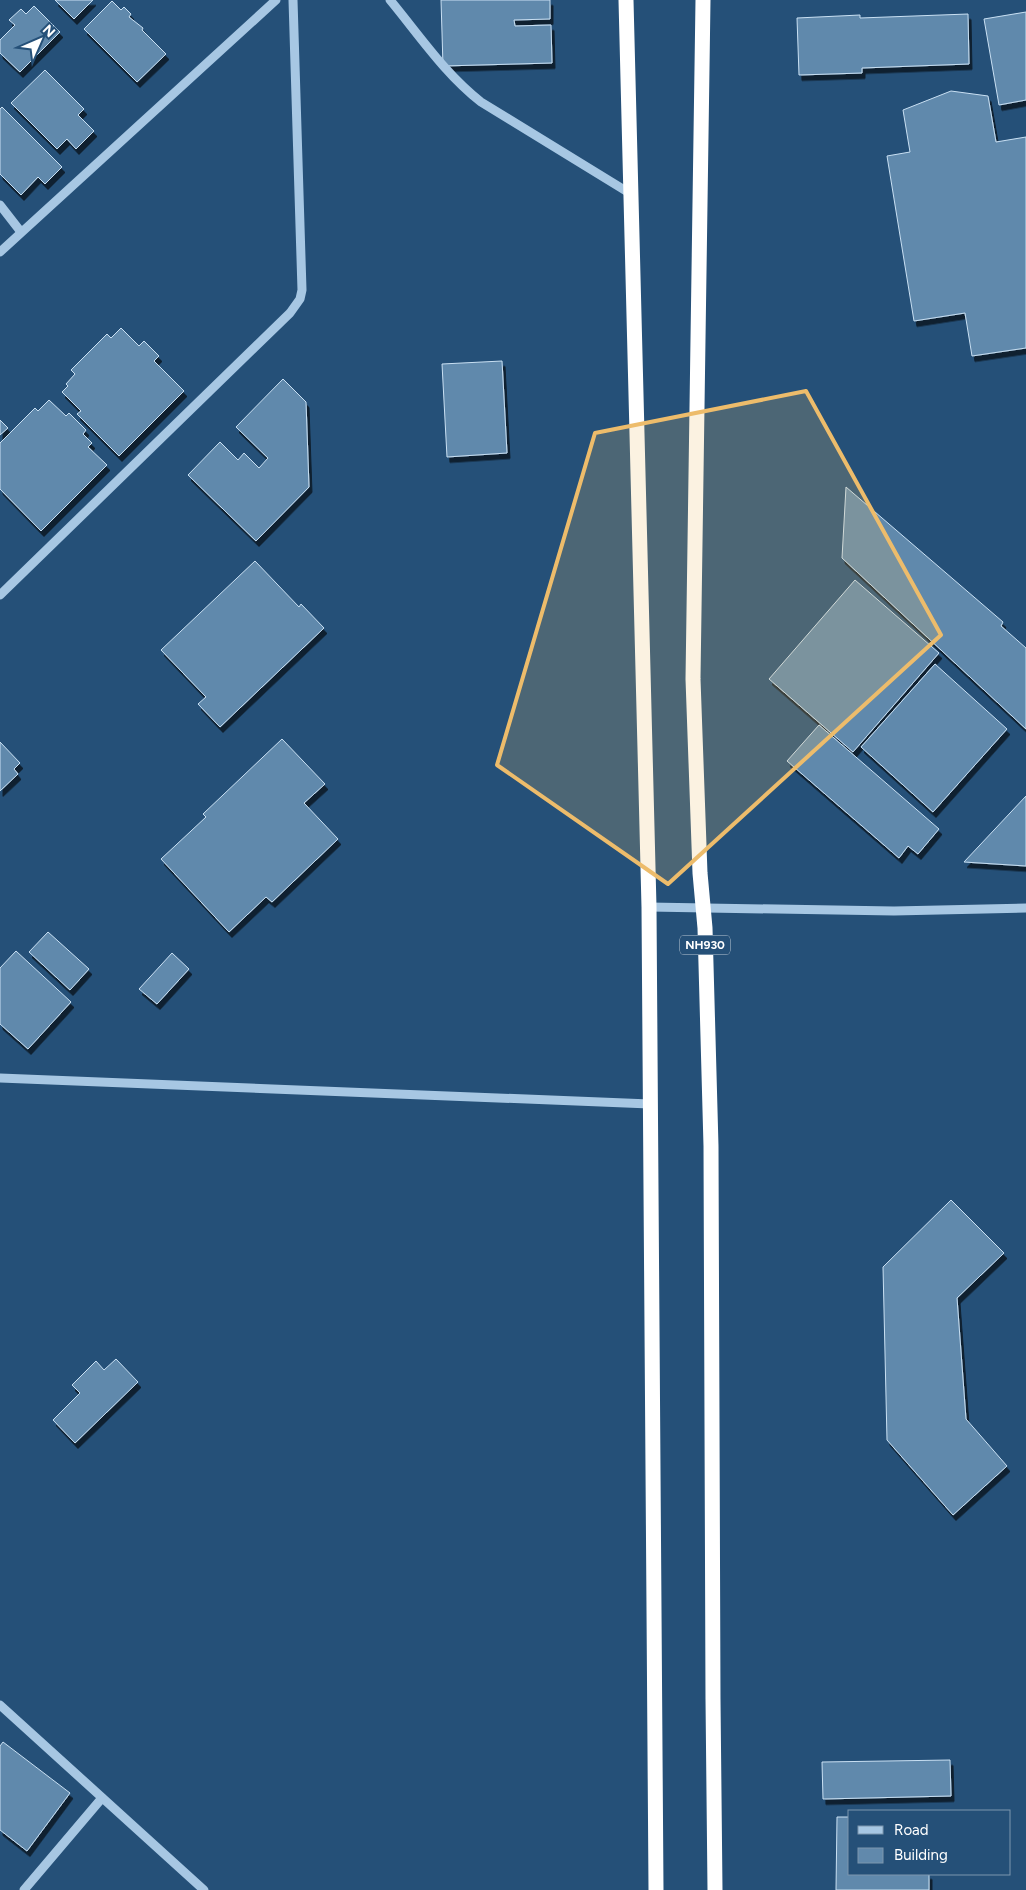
<svg xmlns="http://www.w3.org/2000/svg" width="1026" height="1890" font-family="Figtree,sans-serif">
<defs>
<filter id="shadow"><feDropShadow dx="3" dy="5.5" stdDeviation="0" flood-color="#0009"/></filter>
</defs>
<rect width="100%" height="100%" fill="#255078"/>
<g fill="#6189ac" stroke="#c9e0f3" filter="url(#shadow)">
<polygon points="55,0 93,0 74,19"/>
<polygon points="441,0 550,0 550,19 514,20 515,26 551,25 552,63 443,66"/>
<polygon points="112,1 121,10 124,7 131,14 129,17 143,28 142,30 166,54 137,82 84,29"/>
<polygon points="34,6 60,32 20,72 0,53 0,40 15,25 9,20 21,9 26,14"/>
<polygon points="1026,12 1026,100 999,105 984,19"/>
<polygon points="968,14 969,64 862,68 862,73 799,75 797,18 860,15 860,18"/>
<polygon points="45,70 84,109 78,115 94,131 76,149 67,139 57,149 11,103"/>
<polygon points="951,91 988,96 996,142 1026,137 1026,348 972,356 965,313 914,321 887,156 910,152 903,110"/>
<polygon points="2,107 62,167 45,184 38,177 21,195 0,174 0,109"/>
<polygon points="121,328 139,346 144,341 159,356 154,361 184,391 119,456 77,414 81,411 62,392 68,386 66,384 75,374 71,370 107,334 111,338"/>
<polygon points="502,361 507,453 447,457 442,364"/>
<polygon points="283,379 306,402 309,487 256,541 188,475 220,442 238,460 244,453 259,468 268,458 236,427"/>
<polygon points="49,400 66,416 69,413 86,430 83,434 92,443 88,447 107,465 41,531 0,489 0,443 35,408 38,411"/>
<polygon points="0,420 8,428 0,435"/>
<polygon points="846,487 1003,622 1001,626 1026,648 1026,729 842,558"/>
<polygon points="255,561 299,607 301,604 324,628 220,727 198,704 206,697 161,650"/>
<polygon points="855,580 939,653 853,752 769,679"/>
<polygon points="935,664 1007,729 933,812 861,747"/>
<polygon points="819,725 939,829 918,854 908,846 899,858 787,761"/>
<polygon points="282,739 325,784 304,803 338,839 272,902 266,897 229,932 161,859 206,817 203,814"/>
<polygon points="0,742 20,763 14,769 18,774 0,791"/>
<polygon points="1026,796 1026,866 964,862"/>
<polygon points="48,932 89,969 70,990 29,952"/>
<polygon points="16,951 71,1002 28,1049 0,1024 0,968"/>
<polygon points="172,953 189,969 157,1004 139,989"/>
<polygon points="951,1200 1004,1253 957,1298 966,1419 1007,1466 953,1515 887,1440 883,1267"/>
<polygon points="116,1359 138,1382 75,1443 53,1420 80,1393 72,1385 96,1361 104,1370"/>
<polygon points="3,1742 70,1793 27,1851 0,1830 0,1746"/>
<polygon points="950,1760 951,1796 823,1799 822,1762"/>
<polygon points="837,1817 850,1817 850,1874 929,1874 929,1890 836,1890"/>
</g>
<g fill="none" stroke-linecap="round" stroke-linejoin="round">
<g stroke="#a7c7e3" stroke-width="9">
<path d="M390 0C419 35 445 74 481 102L631 194"/>
<polyline points="0,205 21,232"/>
<polyline points="0,252 276,0"/>
<polyline points="0,595 290,313 300,299 302,290 293,0"/>
<polyline points="649,907 894,911 1026,908"/>
<polyline points="0,1078 650,1104"/>
<polyline points="0,1705 204,1890"/>
<polyline points="24,1890 102,1798"/>
</g>
<g stroke="#fff" stroke-width="15">
<polyline points="626,0 649,907 656,1890"/>
<polyline points="703,0 693,679 700,873 705,928 711,1146 713,1699 715,1890"/>
</g>
</g>
<path fill="#edbc6b" fill-opacity="0.2" stroke="#edbc6b" stroke-width="4" stroke-linejoin="round" d="M806 391 941 635 668 884 497 765 595 433Z"/>
<g text-anchor="middle" dominant-baseline="central" stroke-width="4.5" stroke-linejoin="round" paint-order="stroke">
<rect fill="#255078" stroke="#becad6" stroke-width="1" x="680" y="935.5" width="50" height="19" rx="4"/>
<g font-size="12" font-weight="bold" fill="#fff">
<text x="705" y="945">NH930</text>
</g>
</g>
<rect x="848" y="1810" width="162" height="65" fill="#255078" stroke="#7c96ae"/>
<rect x="858" y="1826" width="25" height="8" fill="#a7c7e3" stroke="#7c96ae"/>
<text x="894" y="1835" font-size="15" fill="#ffffff">Road</text>
<rect x="858" y="1848" width="25" height="15" fill="#6189ac" stroke="#7c96ae"/>
<text x="894" y="1860" font-size="15" fill="#ffffff">Building</text>
<g transform="translate(40 40) rotate(45)" stroke="#255078" stroke-width="4" paint-order="stroke">
<path d="M0-4L9 19L0 12L-9 19Z" fill="#ffffff"/>
<text y="-8" font-size="14" font-weight="bold" text-anchor="middle" fill="#ffffff">N</text>
</g>
</svg>
